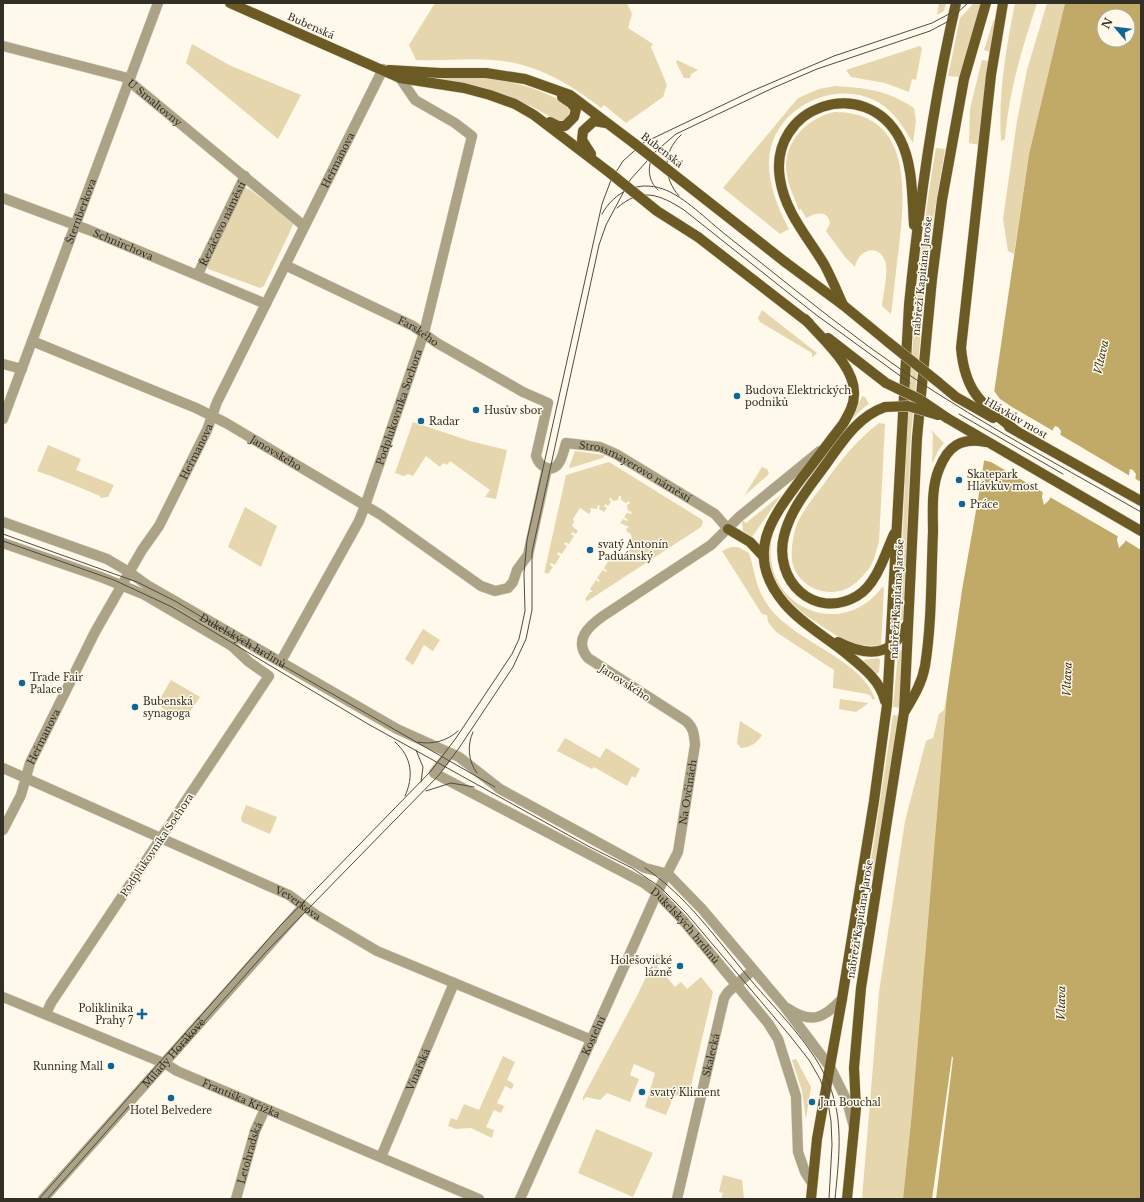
<svg xmlns="http://www.w3.org/2000/svg" width="1144" height="1202" font-family="'Libre Baskerville',serif">
<rect width="100%" height="100%" fill="#fef9ea"/>
<g fill="#e5d6ad">
<path d="M435 3H627L632 14 628 28 653 44 651 47 667 85 663 97 626 123 604 105 601 108C569 83 535 63 493 60 468 58 442 61 416 60L409 45Z"/>
<polygon points="939,3 946,3 944,11 937,15"/>
<polygon points="974,3 981,3 960,77 948,76 960,18"/>
<path d="M1015 3H1037C1022 49 1009 90 1005 139L1001 141C998 94 1006 49 1015 3Z"/>
<polygon points="1047,3 1065,3 1029,154 1014,254 1008,251 1003,219 1017,121 1027,70"/>
<polygon points="994,19 995,20 990,52 984,50"/>
<polygon points="192,44 231,66 301,95 278,139 186,63"/>
<polygon points="920,46 922,48 916,80 912,79 909,92 885,83 851,77 846,70"/>
<polygon points="677,60 698,70 691,74 690,78 684,78 676,62"/>
<polygon points="982,60 989,61 979,145 969,143 970,109"/>
<path d="M480 77C515 82 538 87 568 105L571 109 565 120 558 121 531 106 505 96 443 80 444 78Z"/>
<path d="M835 86C866 88 887 90 914 108L916 121 913 143C903 127 895 112 878 102 833 77 769 110 769 163 769 187 778 208 789 229L780 234 723 188 798 98 819 89Z"/>
<path d="M835 112C913 113 905 192 899 247 896 269 894 291 891 314L882 306C883 295 889 270 885 261 879 243 858 249 855 267L845 257 826 231 830 224C828 209 816 213 806 218L801 209 799 210C794 197 787 183 786 168 785 140 809 117 835 112Z"/>
<path d="M936 148 945 149 930 240 911 434 904 604 903 620 901 621 899 620C905 492 908 364 923 238 926 208 931 178 936 148Z"/>
<polygon points="245,188 249,189 292,221 293,225 264,286 260,288 208,269 207,265 243,189"/>
<polygon points="762,310 817,353 813,357 812,357 812,353 760,322 758,318"/>
<path d="M862 396 865 397 869 404C849 417 835 443 821 462 805 483 777 512 772 538 759 605 841 643 882 587L884 588 881 645C849 649 836 635 810 618 779 597 758 562 774 525 779 512 797 492 806 480 822 458 838 436 854 414Z"/>
<polygon points="413,422 470,441 507,450 496,499 485,497 490,490 450,461 447,465 443,463 440,467 426,456 413,476 408,474 404,476 395,473"/>
<path d="M879 423 885 424 879 542C876 550 874 563 868 570 863 576 856 584 848 588 825 599 796 586 792 560 791 548 793 535 797 524 803 511 812 499 821 488 838 464 855 441 879 423Z"/>
<polygon points="931,430 944,443 938,451 932,464 933,435"/>
<path d="M48 445 81 459 76 470 114 485 108 497 100 498V496C80 487 59 479 37 471Z"/>
<polygon points="575,451 603,455 605,455 603,458 570,468 569,467"/>
<polygon points="609,462 701,519 703,522 701,527 586,602 587,601 585,599 590,592 593,592 590,589 596,580 599,582 600,581 597,578 603,570 606,572 607,571 604,568 609,560 613,562 614,560 611,558 616,550 626,555 633,544 629,541 632,537 630,533 627,532 626,529 629,527 620,523 623,519 627,521 628,520 624,517 627,513 631,514 632,512 628,511 627,505 630,503 629,501 626,503 621,500 621,496 619,496 618,500 613,501 611,498 609,499 611,502 608,506 605,504 604,506 607,508 604,512 599,509 600,506 598,505 597,509 590,508 591,511 589,514 580,508 573,519 574,522 572,526 578,531 576,534 572,532 571,534 574,536 569,544 565,542 564,544 567,546 562,554 558,552 557,554 560,556 555,565 551,563 550,565 553,567 548,574 545,572 544,574 566,475"/>
<polygon points="762,467 767,469 769,473 767,476 744,496"/>
<polygon points="782,494 752,537 743,531 742,520 746,523"/>
<polygon points="245,507 277,526 261,567 228,547"/>
<path d="M731 547H738L749 553C755 571 755 587 767 604 792 642 862 658 875 699H872L871 696 867 694 833 688 834 670 776 632 768 622 767 615 762 614 722 551Z"/>
<polygon points="423,629 440,640 433,651 424,645 413,665 405,659"/>
<polygon points="900,650 902,651 901,708 893,707 898,652"/>
<polygon points="878,658 880,660 879,672 877,674 863,660"/>
<polygon points="171,680 200,697 183,722 157,704"/>
<polygon points="947,694 912,1111 903,1199 862,1199 879,992 905,821 926,741 933,738 939,714 944,710"/>
<polygon points="840,699 868,703 870,702 856,712 839,709"/>
<polygon points="893,715 900,716 874,875 872,877 869,874"/>
<path d="M740 721 762 735C757 743 751 747 741 748L737 743Z"/>
<polygon points="565,738 600,758 606,748 640,769 635,778 632,776 627,786 594,767 592,769 557,751"/>
<polygon points="246,805 277,817 270,834 242,822 241,818"/>
<polygon points="657,953 663,960 657,966 675,987 681,982 687,989 701,977 713,992 688,1098 674,1095 666,1115 645,1107 655,1073 634,1064 630,1075 639,1079 630,1102 607,1093 600,1100 586,1097 583,1101 583,1097 638,994"/>
<polygon points="503,1056 515,1062 507,1080 514,1084 512,1089 505,1086 497,1103 504,1106 501,1113 494,1110 486,1127 494,1130 492,1138 471,1128 456,1129 448,1126 451,1118 457,1120 464,1104 479,1110"/>
<polygon points="796,1059 811,1087 806,1119 802,1091 792,1060"/>
<polygon points="596,1129 653,1153 633,1197 578,1173"/>
<polygon points="723,1175 742,1180 744,1199 721,1199 723,1193 719,1192"/>
</g>
<path fill="#c1aa68" fill-rule="evenodd" d="M1065 3H1141V1199H936L953 1058 952 1056 932 1199H903L912 1111 947 694 962 590 980 488 1029 154ZM1104 16H1128V40H1104ZM1055 426 1058 427 1061 431 1050 499 1044 505 1042 497 1053 429ZM1130 469 1133 470 1136 474 1125 542 1119 548 1117 540Z"/>
<g fill="#fef9ea">
<polygon points="992,388 1000,399 1012,407 1055,432 1044,493 991,462 982,460 980,473"/>
<polygon points="1059,434 1130,476 1119,537 1048,496"/>
<polygon points="1134,478 1141,482 1141,550 1123,539"/>
</g>
<g fill="none" stroke-linecap="round" stroke-linejoin="round">
<g stroke="#d9d5c7" stroke-width="11">
<g id="minor">
<path id="s1" d="M3 46 124 77 304 226"/>
<path id="s2" d="M3 198 89 230 266 304"/>
<path id="s3" d="M285 265 413 326 437 343 523 392 548 403 536 456C539 467 553 475 560 461 563 456 564 449 566 443L600 447 616 454 715 514 728 529"/>
<path id="s4" d="M198 274 245 176"/>
<path id="s5" d="M32 341 196 408 226 423 381 515 481 586 495 591 508 588 513 582 517 570 528 555 547 468"/>
<polyline points="3,364 22,369"/>
<path id="s6" d="M3 419 158 3"/>
<path id="s7" d="M3 522 107 559 129 572 147 585 397 729 459 757 500 789 645 868 668 874 702 909 784 1006 830 1067 847 1101 854 1127"/>
<polyline points="3,543 101,577 143,594 232,646 249,662 269,676 51,1003 46,1014"/>
<path id="s8" d="M281 661 359 521 365 506 424 333 472 136 455 123 415 100 400 78"/>
<path id="s9" d="M450 753 434 773 644 883 657 893 682 919 768 1023 778 1039 796 1096 798 1152 805 1172 812 1183"/>
<path id="s10" d="M3 768 289 895 316 915 377 951 592 1040"/>
<path id="s11" d="M3 830 21 795 30 763 95 632 142 550 159 526 207 430 217 402 383 69"/>
<path id="s12" d="M3 997 166 1064 177 1071 479 1199"/>
<path d="M787 1008C812 1025 824 1018 842 999"/>
<path id="s13" d="M381 1157 454 983"/>
<path id="s14" d="M43 1199 304 906"/>
<path id="s15" d="M236 1199 255 1131 265 1109"/>
<path id="s16" d="M520 1199 657 893 678 852 695 745C694 735 694 728 686 721L588 658C573 640 589 626 603 616L711 545 739 517 820 451"/>
<path id="s17" d="M677 1199 724 998 728 992 753 970"/>
</g>
</g>
<g stroke="#d9d5c7" stroke-width="11">
<g id="major">
<polyline points="230,3 400,78 464,88 490,95 515,104 534,115 610,173"/>
<path d="M1003 3 991 75 961 348C965 393 982 404 1015 430"/>
<polyline points="389,70 440,73 486,73 525,79 570,95 635,144"/>
<polyline points="550,122 558,126 565,126 574,117 576,109 571,103 562,97"/>
<polyline points="591,154 582,140 583,131 594,121 606,123"/>
<polyline points="698,237 809,323"/>
<polyline points="785,262 843,305 888,342"/>
<path d="M843 305C837 291 831 277 824 264 807 236 785 212 780 179 768 106 865 73 900 139 913 164 912 196 914 225"/>
<path d="M805 319C822 339 856 367 854 395 854 406 848 415 843 424 829 442 815 461 801 479 770 520 744 555 784 603 800 622 824 636 843 651 860 665 880 679 885 701"/>
<polyline points="828,338 886,383"/>
<polyline points="938,382 956,397 993,418"/>
<path d="M885 407C859 416 844 439 829 460 812 484 791 507 784 536 773 580 814 621 857 596 877 584 885 554 894 534"/>
<polyline points="947,418 1141,531"/>
<polyline points="1009,427 1141,501"/>
<polyline points="728,529 750,542 764,557"/>
<path d="M838 642C865 656 892 658 906 626"/>
<path d="M905 711C914 696 922 683 925 666 932 622 931 577 933 532 933 512 931 488 939 469 948 446 961 437 986 442"/>
<path d="M811 1199 817 1139 842 999 874 801 887 705 909 305C919 204 933 102 956 3"/>
<polyline points="847,1199 856,1108 854,1068 861,988 904,712 917,438 932,279 942,200 964,79 986,3"/>
</g>
</g>
<use href="#minor" stroke="#aca286" stroke-width="10"/>
<use href="#major" stroke="#6c5a24" stroke-width="10"/>
<g stroke="#4f4c41" stroke-width="1">
<path d="M653 155C647 167 648 181 658 190"/>
<path d="M679 196C663 178 662 152 681 135"/>
<path d="M617 208C641 187 659 194 684 210L815 314 910 383"/>
<path d="M602 214C614 192 638 180 663 189 684 196 708 221 726 235 773 272 819 310 868 346 953 409 1049 459 1141 512"/>
<polyline points="959,414 1063,474"/>
<polyline points="3,534 137,582 175,601 263,654"/>
<polyline points="3,541 114,580 172,607 368,724 588,846 632,868 660,887 687,914 791,1037 809,1060 820,1079 827,1097 831,1121 832,1145 829,1199"/>
<polyline points="280,664 495,787"/>
<path d="M473 732C467 745 468 761 477 773"/>
<path d="M395 742C412 757 414 776 405 796"/>
<path d="M418 742C432 745 447 741 458 731"/>
<polyline points="416,750 423,767 421,782"/>
<polyline points="426,791 451,783 474,787"/>
<path d="M645 868C687 896 717 940 749 978 779 1014 822 1053 834 1099 843 1131 838 1167 835 1199"/>
<polyline points="177,1052 265,953 439,775 459,748 513,667 526,639 532,610 532,552 599,245 606,225 630,180 655,152 676,134 773,88 817,69 930,31 947,22 968,3"/>
<polyline points="39,1199 280,926 431,771 456,738 512,654 519,639 525,611 524,574 527,540 602,204 611,180 623,161 643,143 752,91 834,56 932,23 949,14 960,3"/>
<polyline points="47,1199 130,1105"/>
</g>
<g stroke="#d9d5c7" stroke-width="11" stroke-linecap="butt">
<g id="major-bridge">
<polyline points="635,144 785,262"/>
<polyline points="610,173 657,211 698,237"/>
<polyline points="888,342 938,382"/>
<polyline points="886,383 919,399 947,418"/>
<polyline points="885,407 908,406 938,415"/>
</g>
</g>
<use href="#major-bridge" stroke="#6c5a24" stroke-width="10"/>
</g>
<g fill="#0e6697" stroke="#fef9ea" stroke-width="1.5">
<circle cx="737" cy="396" r="4"/>
<circle cx="476" cy="410" r="4"/>
<circle cx="421" cy="421" r="4"/>
<circle cx="959" cy="480" r="4"/>
<circle cx="962" cy="504" r="4"/>
<circle cx="590" cy="550" r="4"/>
<circle cx="22" cy="683" r="4"/>
<circle cx="135" cy="707" r="4"/>
<circle cx="680" cy="966" r="4"/>
<path d="M140 1008h4v4h4v4h-4v4h-4v-4h-4v-4h4z"/>
<circle cx="111" cy="1066" r="4"/>
<circle cx="642" cy="1092" r="4"/>
<circle cx="171" cy="1098" r="4"/>
<circle cx="812" cy="1102" r="4"/>
</g>
<g text-anchor="middle" dominant-baseline="central" stroke-width="3" stroke-linejoin="round" paint-order="stroke">
<g font-size="10" fill="#322f25" stroke="#fef9ea">
<text transform="translate(311 26) rotate(24)">Bubenská</text>
<text stroke="none"><textPath href="#s1" startOffset="165">U Smaltovny</textPath></text>
<text transform="translate(662 150) rotate(38)">Bubenská</text>
<text stroke="none"><textPath href="#s11" startOffset="750">Heřmanova</textPath></text>
<text stroke="none"><textPath href="#s6" startOffset="222">Šternberkova</textPath></text>
<text stroke="none"><textPath href="#s4" startOffset="56">Řezáčovo náměstí</textPath></text>
<text stroke="none"><textPath href="#s2" startOffset="129">Schnirchova</textPath></text>
<text transform="translate(922 276) rotate(-84)">nábřeží Kapitána Jaroše</text>
<text stroke="none"><textPath href="#s3" startOffset="149">Farského</textPath></text>
<text stroke="none"><textPath href="#s8" startOffset="281">Podplukovníka Sochora</textPath></text>
<text transform="translate(1016 418) rotate(30)">Hlávkův most</text>
<text stroke="none"><textPath href="#s11" startOffset="426">Heřmanova</textPath></text>
<text stroke="none"><textPath href="#s5" startOffset="269">Janovského</textPath></text>
<text stroke="none"><textPath href="#s3" startOffset="480">Strossmayerovo náměstí</textPath></text>
<text transform="translate(897 599) rotate(-87)">nábřeží Kapitána Jaroše</text>
<text stroke="none"><textPath href="#s7" startOffset="269">Dukelských hrdinů</textPath></text>
<text transform="translate(625 683) rotate(33)">Janovského</text>
<text stroke="none"><textPath href="#s11" startOffset="102">Heřmanova</textPath></text>
<text stroke="none"><textPath href="#s16" startOffset="442">Na Ovčinách</textPath></text>
<text transform="translate(157 845) rotate(-56)">Podplukovníka Sochora</text>
<text stroke="none"><textPath href="#s10" startOffset="325">Veverkova</textPath></text>
<text transform="translate(860 919) rotate(-81)">nábřeží Kapitána Jaroše</text>
<text stroke="none"><textPath href="#s9" startOffset="322">Dukelských hrdinů</textPath></text>
<text stroke="none"><textPath href="#s16" startOffset="179">Kostelní</textPath></text>
<text stroke="none"><textPath href="#s14" startOffset="196">Milady Horákové</textPath></text>
<text stroke="none"><textPath href="#s17" startOffset="148">Skalecká</textPath></text>
<text stroke="none"><textPath href="#s13" startOffset="95">Vinařská</textPath></text>
<text stroke="none"><textPath href="#s12" startOffset="259">Františka Křížka</textPath></text>
<text stroke="none"><textPath href="#s15" startOffset="48">Letohradská</textPath></text>
</g>
<g font-size="10" fill="#322f25" stroke="#fef9ea" text-anchor="start">
<text x="745" y="390">Budova Elektrických<tspan x="745" dy="12">podniků</tspan></text>
<text x="484" y="410">Husův sbor</text>
<text x="429" y="421">Radar</text>
<text x="967" y="474">Skatepark<tspan x="967" dy="12">Hlávkův most</tspan></text>
<text x="970" y="504">Práce</text>
<text x="598" y="544">svatý Antonín<tspan x="598" dy="12">Paduánský</tspan></text>
<text x="30" y="677">Trade Fair<tspan x="30" dy="12">Palace</tspan></text>
<text x="143" y="701">Bubenská<tspan x="143" dy="12">synagoga</tspan></text>
<text x="672" y="960" text-anchor="end">Holešovické<tspan x="672" dy="12">lázně</tspan></text>
<text x="133" y="1008" text-anchor="end">Poliklinika<tspan x="133" dy="12">Prahy 7</tspan></text>
<text x="103" y="1066" text-anchor="end">Running Mall</text>
<text x="650" y="1092">svatý Kliment</text>
<text x="820" y="1102">Jan Bouchal</text>
<text x="171" y="1110" text-anchor="middle">Hotel Belvedere</text>
</g>
<g font-size="11" font-style="italic" fill="#382e0f" stroke="#fef9ea">
<text transform="translate(1101 357) rotate(-78)">Vltava</text>
<text transform="translate(1067 679) rotate(-88)">Vltava</text>
<text transform="translate(1061 1003) rotate(-89)">Vltava</text>
</g>
</g>
<rect width="1144" height="1202" fill="none" stroke="#322f25" stroke-width="8"/>
<g transform="translate(1116 28) rotate(298)"><circle r="19" fill="#fef9ea" stroke="#aca89b"/>
<path d="M0-3L7 15L0 10L-7 15Z" fill="#0e6697"/>
<text y="-6" font-size="11" font-weight="bold" text-anchor="middle" fill="#322f25">N</text>
</g>
</svg>
